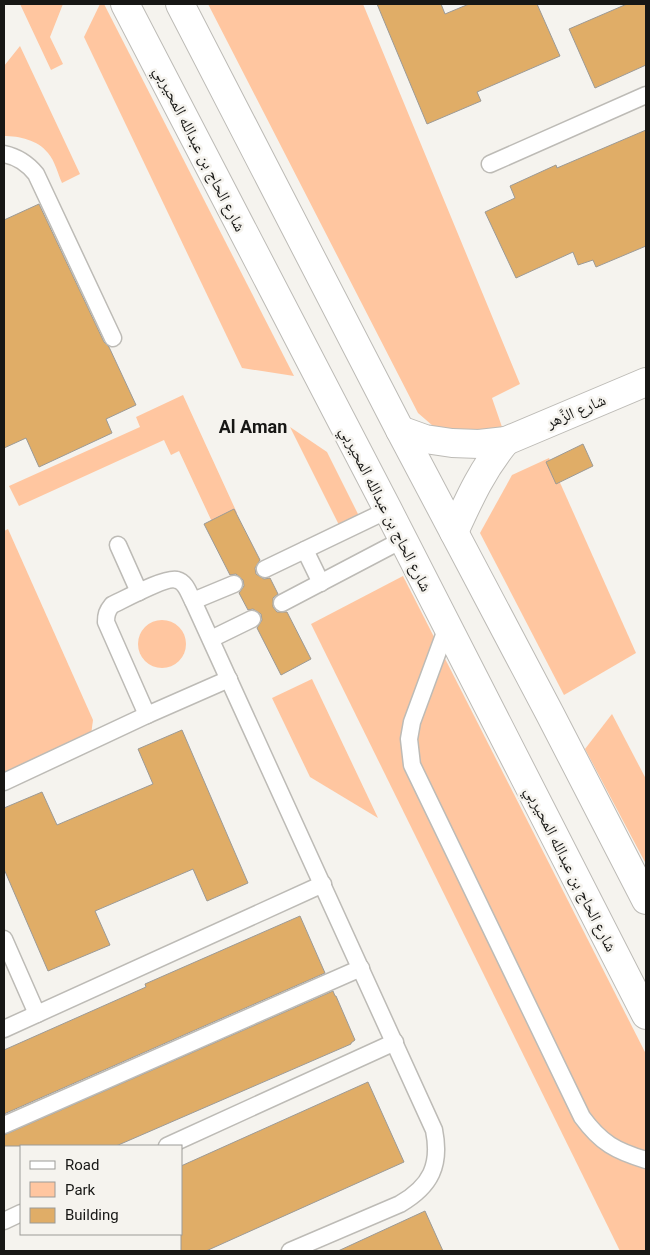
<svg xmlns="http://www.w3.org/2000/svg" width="650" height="1255" font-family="Roboto,'Noto Naskh Arabic',sans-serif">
<rect width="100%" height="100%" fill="#f5f3ee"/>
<g fill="#ffc6a0">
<polygon points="20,4 63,4 50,37 63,64 51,70"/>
<polygon points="100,4 104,4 294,376 242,368 84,37"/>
<polygon points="208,4 363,4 520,384 492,398 502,427 485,438 440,432 418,413"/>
<path d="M20 46 80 174 62 183C58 174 55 161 48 153 38 140 19 136 4 136V66Z"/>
<polygon points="183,395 237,513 213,524 179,451 171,455 164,440 19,506 9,486 140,427 136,417"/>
<polygon points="290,427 327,452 361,520 341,529"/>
<polygon points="549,458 636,653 564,695 480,533 512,475"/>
<polygon points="8,529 93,720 91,735 4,774 4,531"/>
<polygon points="403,576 646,1054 646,1251 620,1251 311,624"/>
<circle cx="162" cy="644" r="24"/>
<polygon points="312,679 378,818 310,777 272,698"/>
<polygon points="612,714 646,779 646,864 585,749"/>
</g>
<g fill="#e0ad67" stroke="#9d9a95">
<polygon points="377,4 441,4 445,14 469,4 537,4 560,56 477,92 481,101 427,124"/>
<polygon points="627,4 646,4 646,65 595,88 569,29"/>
<polygon points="646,130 646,246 596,267 593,260 578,265 573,252 516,278 485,212 515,198 510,186 556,165 557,168"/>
<polygon points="39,204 104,342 109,347 136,405 106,419 112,433 39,467 26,438 4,448 4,220"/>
<polygon points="583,444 593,466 556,484 546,462"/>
<polygon points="234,509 260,560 255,568 256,574 264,579 270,578 278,594 273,598 273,607 277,612 287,612 311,659 281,675 257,628 262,620 261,614 253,609 248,610 239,593 244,586 243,580 236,574 230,575 204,524"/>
<polygon points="182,730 248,883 207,901 193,869 95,911 110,945 48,971 4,869 4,808 42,792 57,825 153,784 138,749"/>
<polygon points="300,916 325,973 4,1114 4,1050 146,987 145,984"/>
<polygon points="333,991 335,996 336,996 355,1040 351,1043 351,1044 116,1146 4,1146 4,1135"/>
<polygon points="368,1082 404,1162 206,1251 181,1251 181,1166"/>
<polygon points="425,1211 443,1251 338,1251"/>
</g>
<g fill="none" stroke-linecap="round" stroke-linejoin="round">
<g stroke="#bdbbb6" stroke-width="19">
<g id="service">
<path d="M4 154C18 157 27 163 36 174L113 338"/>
<polyline points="490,164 646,95"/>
<polyline points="118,545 139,592"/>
<polyline points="305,550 321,583"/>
<polyline points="265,569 388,510"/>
<polyline points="193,601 234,584"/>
<polyline points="282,603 402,540"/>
<path d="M447 627 412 722 409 739 412 765 582 1117C601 1143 616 1151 646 1160"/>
<polyline points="211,639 252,619"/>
<path d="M147 715 106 622C106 615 107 611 112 605 123 600 167 576 177 580 186 582 189 594 193 601L434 1130C441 1165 431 1186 400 1204L290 1251"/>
<polyline points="4,782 147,715 229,679"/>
<polyline points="4,939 37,1014"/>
<polyline points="4,1029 323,884"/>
<polyline points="4,1125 361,968"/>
<polyline points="167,1146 395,1042"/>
<polyline points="4,1221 21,1213"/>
</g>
</g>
<g stroke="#bdbbb6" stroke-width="30">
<g id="minor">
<polyline points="400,430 425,439 452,443 479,444 506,441 646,382"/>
<path d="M454 532C470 497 482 470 506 441"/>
</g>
</g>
<g stroke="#bdbbb6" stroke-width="30">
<g id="tertiary">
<polyline points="125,4 388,510 646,1015"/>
<polyline points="180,4 400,430 550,714 646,900"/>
</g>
</g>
<use href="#service" stroke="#fff" stroke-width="16"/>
<use href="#minor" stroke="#fff" stroke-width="28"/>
<use href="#tertiary" stroke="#fff" stroke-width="28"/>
</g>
<g text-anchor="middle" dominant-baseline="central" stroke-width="5" stroke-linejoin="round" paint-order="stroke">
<g font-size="16" fill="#171715" stroke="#f5f3ee">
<text transform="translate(200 149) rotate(63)">شارع الحاج بن عبدالله المحيربي</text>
<text transform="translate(576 411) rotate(-23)">شارع الزَّهر</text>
<text transform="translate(386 509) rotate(63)">شارع الحاج بن عبدالله المحيربي</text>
<text transform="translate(571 869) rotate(63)">شارع الحاج بن عبدالله المحيربي</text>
</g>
<g font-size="18" font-weight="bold" fill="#171715" stroke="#f5f3ee">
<text x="253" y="426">Al Aman</text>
</g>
</g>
<rect width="650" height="1255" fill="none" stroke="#171715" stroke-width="10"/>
<rect x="20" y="1145" width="162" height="90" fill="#f5f3ee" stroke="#9c9b97"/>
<rect x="30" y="1161" width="25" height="8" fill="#ffffff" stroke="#9c9b97"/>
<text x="65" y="1170" font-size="15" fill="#171715">Road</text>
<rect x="30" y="1182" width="25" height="15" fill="#ffc6a0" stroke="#9c9b97"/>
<text x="65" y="1195" font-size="15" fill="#171715">Park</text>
<rect x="30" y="1208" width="25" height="15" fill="#e0ad67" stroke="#9c9b97"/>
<text x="65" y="1220" font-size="15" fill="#171715">Building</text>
</svg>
